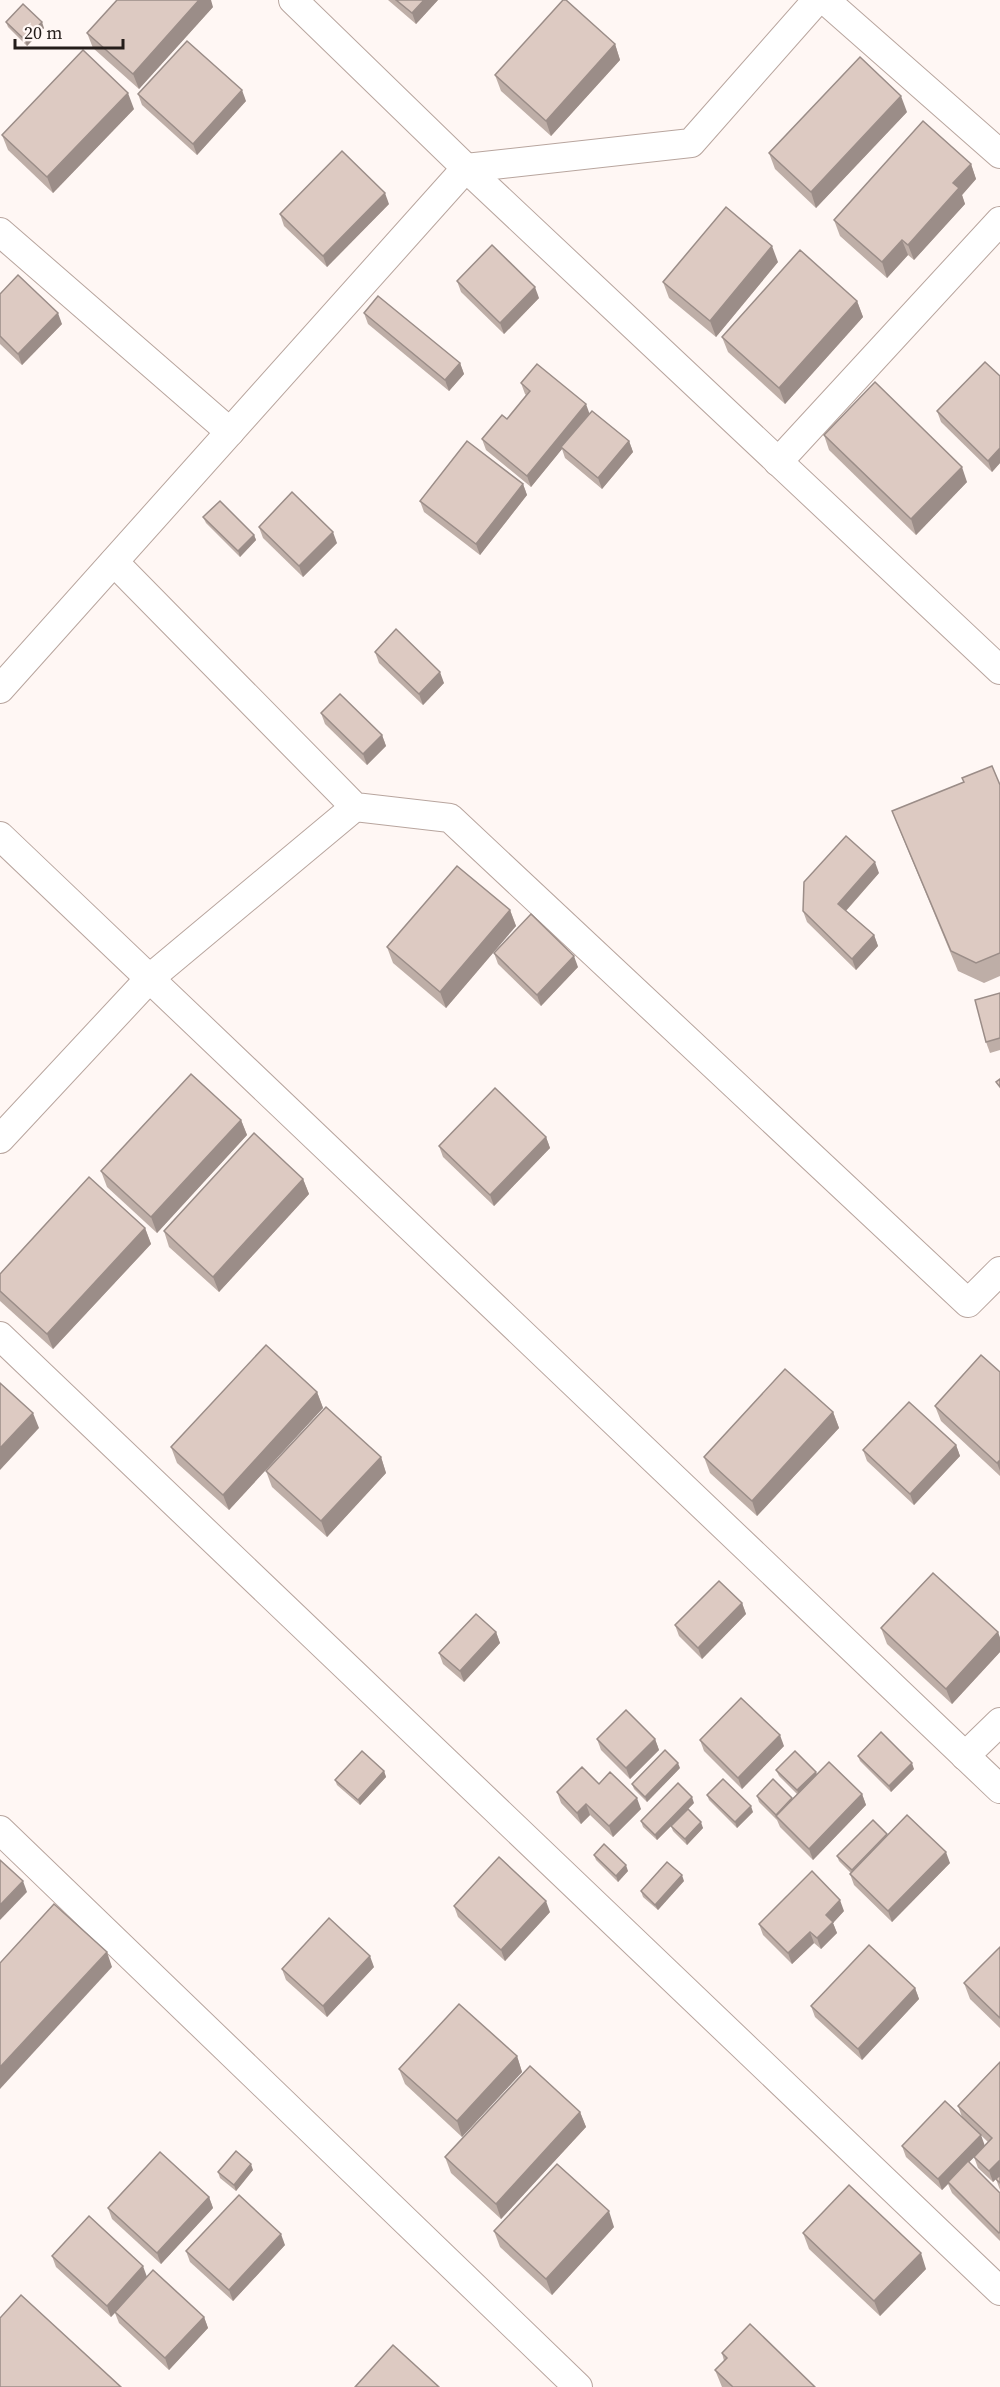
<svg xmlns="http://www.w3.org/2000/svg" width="1000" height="2387" font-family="'Source Serif 4',serif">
<rect width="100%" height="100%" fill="#fff7f4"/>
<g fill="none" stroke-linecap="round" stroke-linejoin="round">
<g stroke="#b8a59e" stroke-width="30">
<g id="minor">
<polyline points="293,0 466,168 1000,670"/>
<polyline points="825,0 1000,154"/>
<polyline points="0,232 230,432"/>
<polyline points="778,462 1000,221"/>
<polyline points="114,562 355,807 450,818 968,1303 1000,1271"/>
<polyline points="0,689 466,168 691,143 817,0"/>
<polyline points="0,836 1000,1789"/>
<polyline points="0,1139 150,978 355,807"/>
<polyline points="0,1336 1000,2291"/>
<polyline points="965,1756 1000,1722"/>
<polyline points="0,1830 578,2387"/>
</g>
</g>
<use href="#minor" stroke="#fff" stroke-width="28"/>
</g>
<g fill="#beaea7">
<polygon points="388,0 438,0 416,24"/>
<polygon points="213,7 139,89 93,48 87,33"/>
<polygon points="6,22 44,28 27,46 8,27"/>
<polygon points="615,44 620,60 551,136 501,91 495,75"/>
<polygon points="138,94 246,101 197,155 142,105"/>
<polygon points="134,109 53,193 8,150 2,135"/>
<polygon points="907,112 816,208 775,169 769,153"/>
<polygon points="971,164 976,179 962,195 965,204 914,260 908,255 887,278 840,236 834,220"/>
<polygon points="389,204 327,267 284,226 280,214"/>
<polygon points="778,262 716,337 669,298 663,282"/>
<polygon points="457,281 539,298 504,334 461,292"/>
<polygon points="0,294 62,324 22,365 0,344"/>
<polygon points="857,301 863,317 785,404 728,352 722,337"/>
<polygon points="364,313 460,363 464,374 449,391 368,324"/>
<polygon points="1000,376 1000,463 992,472 941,422 937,411"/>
<polygon points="521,383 590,413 629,441 633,452 602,489 565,458 562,449 531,487 486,450 482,439 507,419 526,395 525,394"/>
<polygon points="824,435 967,482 916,535 829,450"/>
<polygon points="523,484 527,495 480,555 424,512 420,501"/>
<polygon points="203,517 254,535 256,540 240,557 206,523"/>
<polygon points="259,527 337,543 303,577 263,538"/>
<polygon points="375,652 444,683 423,705 379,663"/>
<polygon points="321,713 382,735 386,746 367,765 325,724"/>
<polygon points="1000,785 1000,976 984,983 958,971 900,831 892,811"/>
<polygon points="879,873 846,911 874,935 878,946 856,970 807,922 803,911"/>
<polygon points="510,910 516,926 446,1008 393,963 387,947"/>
<polygon points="494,953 578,967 541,1006 498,964"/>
<polygon points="1000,993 1000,1050 990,1053 986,1042"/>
<polygon points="241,1120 247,1135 157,1233 107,1187 101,1171"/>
<polygon points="546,1137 550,1148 494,1206 443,1157 439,1146"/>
<polygon points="303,1179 309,1194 219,1292 169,1247 164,1231"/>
<polygon points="145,1228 151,1244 53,1349 0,1301 0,1274"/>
<polygon points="1000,1372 1000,1476 941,1421 935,1406"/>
<polygon points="317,1392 323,1408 229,1510 177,1463 171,1447"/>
<polygon points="833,1412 839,1428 757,1516 710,1473 704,1457"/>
<polygon points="956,1445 960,1456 914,1505 867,1461 863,1450"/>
<polygon points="381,1457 386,1473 327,1537 272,1487 266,1471"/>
<polygon points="742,1603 746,1614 702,1659 679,1636 675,1625"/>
<polygon points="881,1628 998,1632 1000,1638 1000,1652 952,1704 887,1644"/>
<polygon points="496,1632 500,1643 464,1682 443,1664 439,1653"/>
<polygon points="597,1739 655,1739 659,1750 630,1779 601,1750"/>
<polygon points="700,1740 784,1746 742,1789 704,1751"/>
<polygon points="858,1756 914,1769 891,1792 860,1761"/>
<polygon points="680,1768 647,1802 634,1789 632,1784"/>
<polygon points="776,1770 817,1774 862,1794 866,1805 813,1860 780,1827 777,1820 759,1802 757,1796 793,1799 797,1794 779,1776"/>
<polygon points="384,1771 386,1777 360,1805 337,1785 335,1780"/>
<polygon points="599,1784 641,1809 613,1837 590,1815 581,1824 561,1803 557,1792"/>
<polygon points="707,1795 753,1812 737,1828 709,1800"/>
<polygon points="694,1803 688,1809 703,1828 687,1845 673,1831 671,1826 657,1840 643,1827 641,1821"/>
<polygon points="888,1835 950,1863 892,1922 854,1885 850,1874 851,1873 839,1861 837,1856"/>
<polygon points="594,1855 628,1871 618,1882 596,1860"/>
<polygon points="684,1881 658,1910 643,1897 641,1891"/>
<polygon points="454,1906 550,1912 505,1961 458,1917"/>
<polygon points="844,1911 833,1923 837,1933 821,1949 814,1943 792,1964 763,1935 759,1924"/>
<polygon points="1000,1947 1000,2028 970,1999 964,1983"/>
<polygon points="374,1967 327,2017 286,1980 282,1969"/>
<polygon points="915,1988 919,1999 862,2060 815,2017 811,2006"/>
<polygon points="517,2056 522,2072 462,2137 405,2084 399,2069"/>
<polygon points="1000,2062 1000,2190 996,2179 993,2182 978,2168 974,2157 969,2162 1000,2193 1000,2241 952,2193 948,2184 942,2190 906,2157 902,2146 985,2145 988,2142 962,2117 958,2106"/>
<polygon points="580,2112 586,2127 501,2219 451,2173 445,2157"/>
<polygon points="253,2170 236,2191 220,2178 218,2172"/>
<polygon points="209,2197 213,2208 161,2264 112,2219 108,2208"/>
<polygon points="614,2227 552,2295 500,2247 494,2231"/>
<polygon points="803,2233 926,2269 880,2316 809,2249"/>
<polygon points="285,2245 233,2301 190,2262 186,2251"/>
<polygon points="52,2256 147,2277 204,2317 208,2328 169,2370 119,2323 115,2313 111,2317 56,2267"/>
<polygon points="722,2353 815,2387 722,2387 715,2370 724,2361"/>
</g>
<g fill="#9b8d88">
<polygon points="199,0 211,0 213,7 139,89 133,74"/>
<polygon points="424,0 438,0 416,24 412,13"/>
<polygon points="42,22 44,28 27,46 25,40"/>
<polygon points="615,44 620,60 551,136 546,121"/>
<polygon points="242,90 246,101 197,155 193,144"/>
<polygon points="128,93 134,109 53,193 47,177"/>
<polygon points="901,96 907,112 816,208 811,192"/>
<polygon points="971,164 976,179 962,195 965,204 914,260 908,245 953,183"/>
<polygon points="385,193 389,204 327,267 323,256"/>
<polygon points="902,240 908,255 887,278 882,262"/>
<polygon points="772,246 778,262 716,337 710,321"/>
<polygon points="535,287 539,298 504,334 500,323"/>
<polygon points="857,301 863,317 785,404 779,388"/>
<polygon points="58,313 62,324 22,365 18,354"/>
<polygon points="460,363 464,374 449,391 445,380"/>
<polygon points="586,404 590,415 561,447 562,449 531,487 527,476"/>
<polygon points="629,441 633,452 602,489 598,478"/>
<polygon points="1000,448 1000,463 992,472 988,461"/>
<polygon points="962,467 967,482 916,535 911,519"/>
<polygon points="523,484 527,495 480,555 476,544"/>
<polygon points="333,532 337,543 303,577 299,566"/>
<polygon points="254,535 256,540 240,557 238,551"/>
<polygon points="440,672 444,683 423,705 419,694"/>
<polygon points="382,735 386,746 367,765 363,754"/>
<polygon points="875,862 879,873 842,915 838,904"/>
<polygon points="510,910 516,926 446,1008 440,992"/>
<polygon points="874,935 878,946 856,970 852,959"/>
<polygon points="574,956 578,967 541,1006 537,995"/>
<polygon points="241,1120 247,1135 157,1233 151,1217"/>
<polygon points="546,1137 550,1148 494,1206 490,1195"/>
<polygon points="303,1179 309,1194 219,1292 213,1277"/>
<polygon points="145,1228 151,1244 53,1349 47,1334"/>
<polygon points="317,1392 323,1408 229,1510 223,1495"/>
<polygon points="833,1412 839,1428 757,1516 752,1501"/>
<polygon points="33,1413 39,1428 0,1470 0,1448"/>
<polygon points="956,1445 960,1456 914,1505 910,1494"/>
<polygon points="381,1457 386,1473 327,1537 321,1521"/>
<polygon points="1000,1460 1000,1471 997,1463"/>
<polygon points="742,1603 746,1614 702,1659 698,1648"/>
<polygon points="496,1632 500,1643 464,1682 460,1671"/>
<polygon points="998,1632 1000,1638 1000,1652 952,1704 946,1689"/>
<polygon points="780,1735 784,1746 742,1789 738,1778"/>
<polygon points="655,1739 659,1750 630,1779 626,1768"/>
<polygon points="678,1763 680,1768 647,1802 645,1797"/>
<polygon points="912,1763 914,1769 891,1792 889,1786"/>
<polygon points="384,1771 386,1777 360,1805 358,1800"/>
<polygon points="816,1772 818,1777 799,1796 797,1790"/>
<polygon points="862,1794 866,1805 813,1860 809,1849"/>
<polygon points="692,1797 694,1803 657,1840 655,1835"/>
<polygon points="637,1798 641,1809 613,1837 609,1826"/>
<polygon points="586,1804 590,1815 581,1824 577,1813"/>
<polygon points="751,1806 753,1812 737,1828 735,1822"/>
<polygon points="701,1822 703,1828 687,1845 685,1839"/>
<polygon points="946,1852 950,1863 892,1922 888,1911"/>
<polygon points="626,1865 628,1871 618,1882 616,1876"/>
<polygon points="682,1875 684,1881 658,1910 655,1905"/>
<polygon points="23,1881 27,1892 0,1920 0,1905"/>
<polygon points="840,1900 844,1911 833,1923 837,1933 821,1949 817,1938 826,1915"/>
<polygon points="546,1901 550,1912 505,1961 501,1950"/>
<polygon points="810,1932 814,1943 792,1964 788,1953"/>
<polygon points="107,1952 112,1967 0,2089 0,2067"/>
<polygon points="370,1956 374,1967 327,2017 323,2006"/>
<polygon points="915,1988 919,1999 862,2060 858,2049"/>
<polygon points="517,2056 522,2072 462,2137 457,2121"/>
<polygon points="580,2112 586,2127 501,2219 496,2204"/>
<polygon points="981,2135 985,2146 942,2190 938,2179"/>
<polygon points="1000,2160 1000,2175 993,2182 989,2171"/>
<polygon points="251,2164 253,2170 236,2191 234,2185"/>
<polygon points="209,2197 213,2208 161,2264 157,2253"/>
<polygon points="609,2211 614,2227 552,2295 546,2279"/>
<polygon points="281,2234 285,2245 233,2301 229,2290"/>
<polygon points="921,2253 926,2269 880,2316 874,2301"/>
<polygon points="143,2266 147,2277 111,2317 107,2306"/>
<polygon points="204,2317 208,2328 169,2370 165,2358"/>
</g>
<g fill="#ddcac2" stroke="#9b8d88" stroke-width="1.5">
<polygon points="117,0 199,0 133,74 87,33"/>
<polygon points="396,0 424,0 412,13"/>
<polygon points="563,0 566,0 615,44 546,121 495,75"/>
<polygon points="23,4 42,22 25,40 6,22"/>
<polygon points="187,41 242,90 193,144 138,94"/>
<polygon points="83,50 128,93 47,177 2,135"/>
<polygon points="860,57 901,96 811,192 769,153"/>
<polygon points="923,121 971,164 953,183 959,188 908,245 902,240 882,262 834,220"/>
<polygon points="342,151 385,193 323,256 280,214"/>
<polygon points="726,207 772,246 710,321 663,282"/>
<polygon points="492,245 535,287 500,323 457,281"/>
<polygon points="800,250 857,301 779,388 722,337"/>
<polygon points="18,275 58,313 18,354 0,336 0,294"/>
<polygon points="378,296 460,363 445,380 364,313"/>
<polygon points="985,362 1000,376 1000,448 988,461 937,411"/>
<polygon points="537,364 586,404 527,476 482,439 502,415 507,419 530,391 521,383"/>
<polygon points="875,382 962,467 911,519 824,435"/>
<polygon points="592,411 629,441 598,478 561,447"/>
<polygon points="467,441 523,484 476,544 420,501"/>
<polygon points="292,492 333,532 299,566 259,527"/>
<polygon points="220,501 254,535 238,551 203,517"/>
<polygon points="396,629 440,672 419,694 375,652"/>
<polygon points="340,694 382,735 363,754 321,713"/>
<polygon points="992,766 1000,785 1000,953 976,963 951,951 892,811 964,782 962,778"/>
<polygon points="846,836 875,862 838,904 874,935 852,959 803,911 804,882"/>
<polygon points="457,866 510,910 440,992 387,947"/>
<polygon points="531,914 574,956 537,995 494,953"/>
<polygon points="1000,993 1000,1038 986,1042 975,1000"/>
<polygon points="191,1074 241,1120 151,1217 101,1171"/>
<polygon points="1000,1079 1000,1087 996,1082"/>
<polygon points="495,1088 546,1137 490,1195 439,1146"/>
<polygon points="254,1133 303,1179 213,1277 164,1231"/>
<polygon points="89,1177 145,1228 47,1334 0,1291 0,1274"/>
<polygon points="266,1345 317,1392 223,1495 171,1447"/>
<polygon points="981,1355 1000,1372 1000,1460 997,1463 935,1406"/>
<polygon points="785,1369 833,1412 752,1501 704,1457"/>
<polygon points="0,1383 33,1413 0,1448"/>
<polygon points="909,1402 956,1445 910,1494 863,1450"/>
<polygon points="326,1407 381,1457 321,1521 266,1471"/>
<polygon points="933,1573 998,1632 946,1689 881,1628"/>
<polygon points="719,1581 742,1603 698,1648 675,1625"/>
<polygon points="476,1614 496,1632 460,1671 439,1653"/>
<polygon points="741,1698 780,1735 738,1778 700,1740"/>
<polygon points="626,1710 655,1739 626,1768 597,1739"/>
<polygon points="881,1732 912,1763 889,1786 858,1756"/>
<polygon points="665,1750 678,1763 645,1797 632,1784"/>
<polygon points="362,1751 384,1771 358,1800 335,1780"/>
<polygon points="795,1751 816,1772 797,1790 776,1770"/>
<polygon points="829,1762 862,1794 809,1849 776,1816"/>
<polygon points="582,1767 599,1784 610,1772 637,1798 609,1826 586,1804 577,1813 557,1792"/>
<polygon points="723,1779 751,1806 735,1822 707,1795"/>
<polygon points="773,1779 792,1798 776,1815 757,1796"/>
<polygon points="678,1783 692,1797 655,1835 641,1821"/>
<polygon points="688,1809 701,1822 685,1839 671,1826"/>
<polygon points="907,1815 946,1852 888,1911 850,1874"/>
<polygon points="873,1820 887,1834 852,1870 837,1856"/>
<polygon points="604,1844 626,1865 616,1876 594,1855"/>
<polygon points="499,1857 546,1901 501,1950 454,1906"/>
<polygon points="0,1860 23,1881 0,1905"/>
<polygon points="667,1862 682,1875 655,1905 641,1891"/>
<polygon points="812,1871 840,1900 826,1915 833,1922 817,1938 810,1932 788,1953 759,1924"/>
<polygon points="54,1904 107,1952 0,2067 0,1963"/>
<polygon points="329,1918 370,1956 323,2006 282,1969"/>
<polygon points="869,1945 915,1988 858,2049 811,2006"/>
<polygon points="1000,1947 1000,2018 964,1983"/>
<polygon points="459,2004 517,2056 457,2121 399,2069"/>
<polygon points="1000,2062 1000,2160 989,2171 974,2157 992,2138 958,2106"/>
<polygon points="530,2066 580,2112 496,2204 445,2157"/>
<polygon points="945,2101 981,2135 938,2179 902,2146"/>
<polygon points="236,2151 251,2164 234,2185 218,2172"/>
<polygon points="160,2152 209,2197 157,2253 108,2208"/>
<polygon points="968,2161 1000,2193 1000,2232 999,2233 948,2182"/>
<polygon points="557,2164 609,2211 546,2279 494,2231"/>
<polygon points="1000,2175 1000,2183 996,2179"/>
<polygon points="849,2185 921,2253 874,2301 803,2233"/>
<polygon points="239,2195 281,2234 229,2290 186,2251"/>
<polygon points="89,2216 143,2266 107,2306 52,2256"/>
<polygon points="153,2270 204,2317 165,2358 115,2312"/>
<polygon points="21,2295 121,2387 0,2387 0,2318"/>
<polygon points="750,2324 815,2387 733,2387 715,2370 727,2358 722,2353"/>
<polygon points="393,2345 439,2387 355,2387"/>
</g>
<path d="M15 39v9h108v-9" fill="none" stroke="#241d1a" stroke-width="3"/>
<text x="24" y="39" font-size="18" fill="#241d1a" stroke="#fff7f4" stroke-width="4.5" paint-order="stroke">20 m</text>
</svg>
